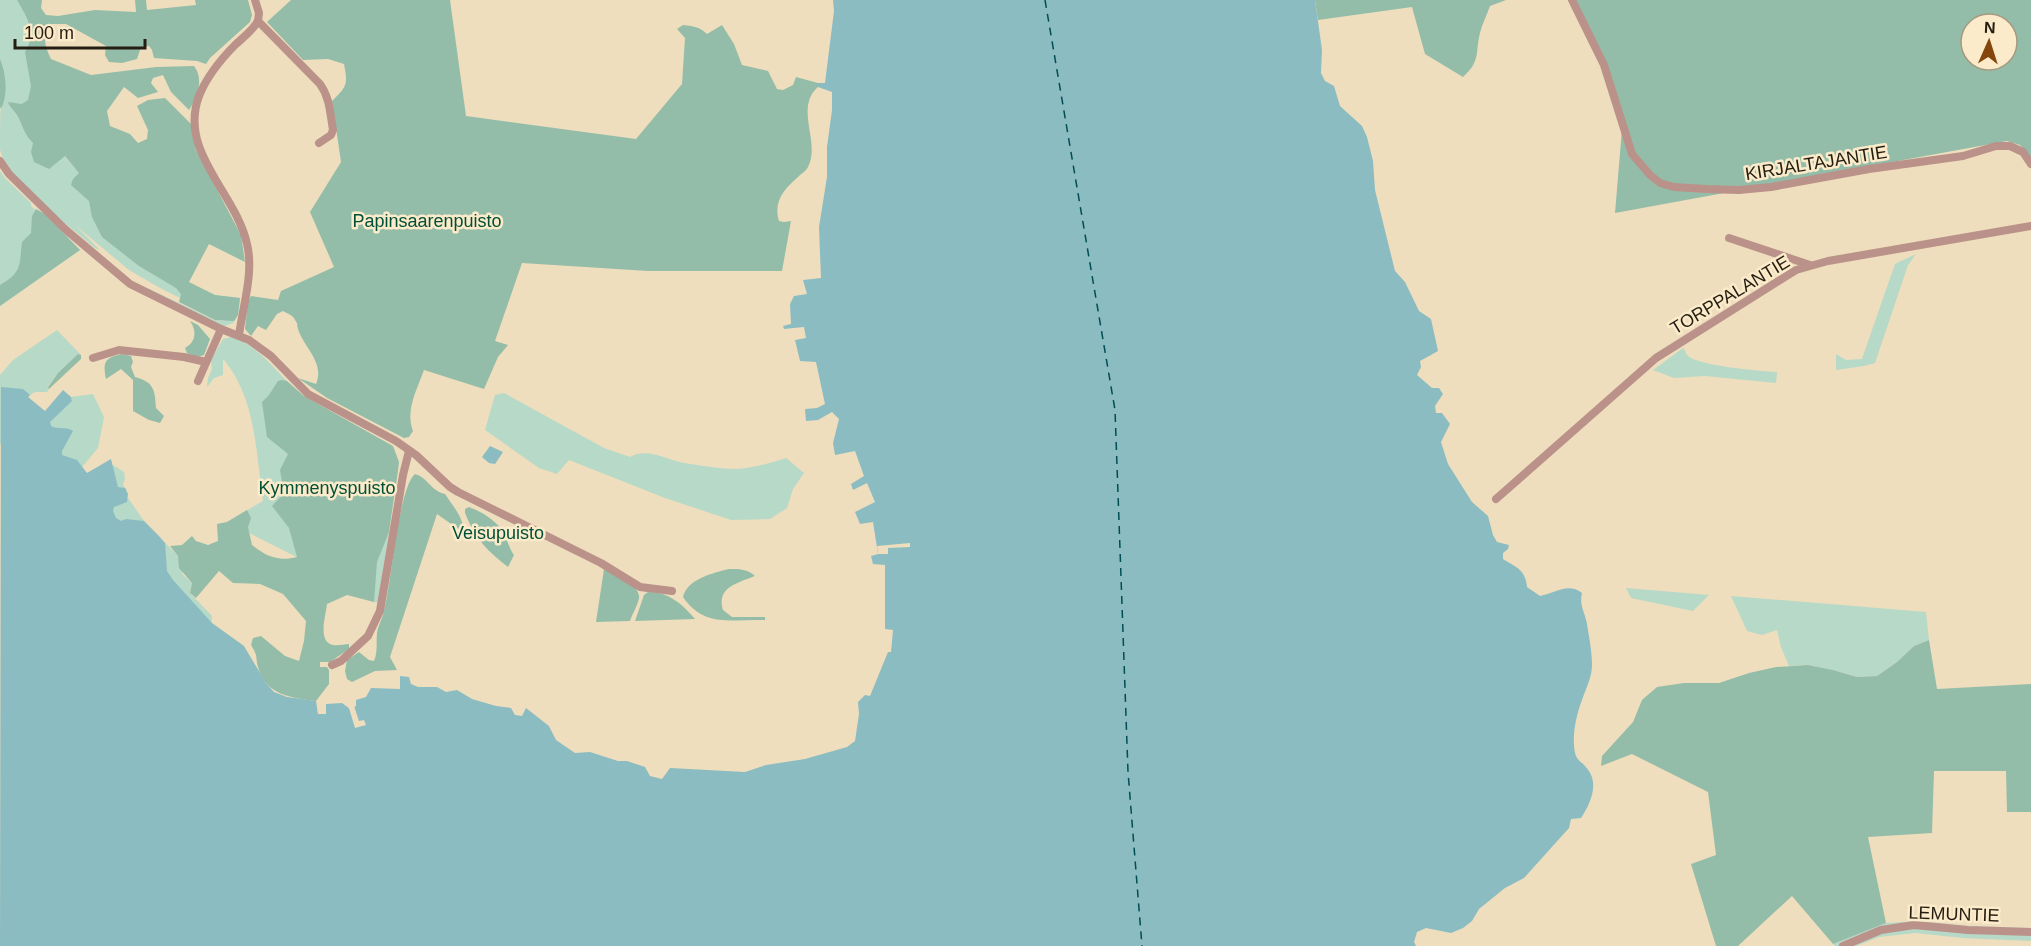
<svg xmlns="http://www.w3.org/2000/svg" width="2031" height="946" font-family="Helvetica,sans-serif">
<rect width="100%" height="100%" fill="#eedebd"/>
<g fill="#b6d9c8">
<path d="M0 0H40L38 3 53 143 167 273 215 295 240 298 238 315 233 323 225 326 219 324 148 290 147 288 215 320 226 321 160 288 129 270 75 225 100 250 95 248C72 228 4 177 0 149 0 128 0 105 2 84L0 81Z"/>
<polygon points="0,171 5,178 31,203 31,206 80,250 0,306"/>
<polygon points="1916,254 1908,265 1875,363 1864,366 1836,370 1836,354 1846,360 1862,359 1895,264"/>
<polygon points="57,330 81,355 78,354 58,373 48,386 49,389 47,392 35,392 30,395 0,445 0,375 13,360"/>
<path d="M231 337C255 344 270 364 287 381L282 380 388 534 389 532 378 603 374 602V590L368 593 227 522 263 501C256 453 256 397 223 359V375L214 378 207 387 208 378 212 369 211 360 223 339Z"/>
<path d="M1683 348C1685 350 1686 354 1688 356 1699 366 1760 371 1777 372L1776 383 1705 376 1674 378 1653 370Z"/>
<path d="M504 393 604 448 630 457C647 447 667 460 684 463 699 465 715 468 731 469 750 469 768 464 786 458L804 473 793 489 787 508 770 519 731 520 665 498 569 460 557 474 539 468 485 430 495 395Z"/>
<polygon points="93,394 104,417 98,448 77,473 19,445 72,401 71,397"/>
<polygon points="113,465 124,472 125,478 123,485 127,490 119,490 113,504 128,498 144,521 178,556 183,575 192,583 190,593 212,616 211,629 120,543 95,481"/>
<polygon points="1626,588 1709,595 1693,611 1631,598"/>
<polygon points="1731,596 1926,612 1929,640 1914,646 1897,662 1877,676 1857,677 1833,670 1808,665 1789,666 1781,647 1777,630 1762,635 1747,631"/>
<polygon points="1919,921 1967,926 2031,928 2031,941 1963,938 1915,933 1879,937 1856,946 1835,946 1833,944 1886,923"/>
</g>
<g fill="#94bda9" fill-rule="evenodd">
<path d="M17 0H42L41 8 46 15 58 16 95 10 136 12 135 0H146L147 10 196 5 195 0H248L252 15 250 22 210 58 206 64 197 61 154 58 152 50 149 46 141 47 137 59 122 63 109 62 105 55 106 46 66 24H52C42 37 44 44 51 59L91 75 156 67 194 66C204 79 198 97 189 110L171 92 163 75 153 78 151 83 158 92 138 98 124 87 107 111 110 126 130 134 138 143 147 139 148 130 137 106 148 100 165 98 191 124 196 150 241 235 245 262 209 244 189 282 215 295 240 298 238 315 234 321 215 320 179 302 181 294 176 288 139 266 102 237 92 217 89 201 71 185 73 179 79 173 65 156 49 169 34 162 31 152 33 143C21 131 23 121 14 111 12 108 9 106 8 102L22 104 28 100 31 86 25 52C37 32 28 19 17 0Z"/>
<path d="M291 0H450L466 116 636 139 682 84 685 38 677 29 683 25C693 26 700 27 707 34L722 25 734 44 742 65 768 71 777 89 783 90 793 85 796 77 818 83V87C794 108 821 142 808 167 806 171 801 174 798 177 784 189 773 202 779 221L784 222 791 221 782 271H648L522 263 495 341 508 345 498 357 484 389 424 370C417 390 405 410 413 431L409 437 404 438 327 398 298 378 316 384C325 362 304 348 298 329 296 323 299 326 295 320 293 315 288 314 283 311L277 314 266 330 258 326 251 336 245 329 248 302 251 296 278 300 281 291 334 267 310 212 341 162 332 101C347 87 348 84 344 64L328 59 303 60 267 22Z"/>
<path d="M1315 0H1506L1490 6C1487 15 1482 24 1480 33 1475 53 1481 61 1463 77L1425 54 1412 7 1318 20Z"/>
<path d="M1576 0H2031V158L2020 145 2007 141 1615 213 1623 117 1608 67ZM1971 24H2007V60H1971Z"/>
<path d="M0 59C6 73 8 93 2 107L0 108Z"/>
<path d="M36 209 45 214 80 250 0 306V285C23 272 19 265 22 242L31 233 32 216Z"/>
<path d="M190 321 198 325 210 339 204 355 197 357 187 353 185 348C196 342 197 331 190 321Z"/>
<polygon points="78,354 81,355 81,359 49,389 48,387 58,373"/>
<path d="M122 354 131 356 133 362 131 367 135 377C154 382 155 390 156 408L164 416 160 423 149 420 133 411V380L121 369 106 379C103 362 104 358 122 354Z"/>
<path d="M282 380 287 381 304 396 393 446 399 462 398 471 389 532 377 562 374 602 347 595 327 604C326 615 317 642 333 645 338 646 344 644 349 644V649L330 662H320V667H327L329 670V684L316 701C292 698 265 695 258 667 255 656 259 658 251 645L253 638 261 636 285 656 299 661 304 641 306 621 283 594 260 584 233 583 219 571 196 598 190 593 192 583 179 568 178 556 170 546 182 545 192 536 196 541 208 545 218 541 217 524 227 522 247 510 251 518 248 527 252 545C266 556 278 562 297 557L289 528 272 506 284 493 280 470 288 454 267 437 262 402 269 395 278 381Z"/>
<path d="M415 474C427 477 431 491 445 494 453 506 464 518 464 533L437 514 390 657 397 670 375 671 352 682 347 679 345 671 347 660 359 652 369 660 374 661C378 652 376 642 377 633 378 626 381 621 383 615 391 589 398 488 415 474Z"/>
<path d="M469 507C480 511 494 519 501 529 507 537 508 547 514 555L508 567C488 552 474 537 465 513V509Z"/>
<path d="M604 569C614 574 642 586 639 599 637 607 632 614 630 621L596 622Z"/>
<path d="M729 569C739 569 748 569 755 576 738 583 716 587 723 610L732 617H765V620C732 619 704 628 683 597 687 579 713 573 729 569Z"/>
<path d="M648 592C669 592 682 604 695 619L635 621 644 595Z"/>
<polygon points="1929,640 1937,689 2031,684 2031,812 2007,812 2006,771 1934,771 1932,833 1868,837 1886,923 1833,944 1792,896 1738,946 1716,946 1691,864 1716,855 1708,792 1632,754 1601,766 1602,756 1633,722 1642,700 1657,687 1684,683 1719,683 1749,673 1776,667 1808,665 1833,670 1857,677 1877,676 1897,662 1914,646"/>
</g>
<g fill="#8bbcc2">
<path d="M833 0H1315L1322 50 1321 73 1325 81 1334 86 1340 106 1362 126 1367 137 1373 161 1375 190 1395 271 1405 282 1419 311 1431 319 1438 351 1420 361 1421 367 1417 375 1432 388H1439L1443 394 1435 406 1436 413H1442L1450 424 1441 442 1448 464 1472 502 1488 516 1493 535 1497 542 1509 545 1508 549 1503 553V559C1517 568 1525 569 1527 587L1540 596C1555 593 1568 582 1582 593 1579 606 1585 612 1587 624 1589 637 1592 651 1592 665 1592 677 1586 688 1582 700 1577 713 1573 730 1574 745 1575 763 1581 759 1589 771 1599 786 1589 806 1581 818L1571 819 1569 828 1524 878 1505 888 1479 909 1472 921 1463 928 1451 933 1426 928 1417 932 1414 942 1416 946H0L1 387 23 389 30 395 28 397 45 411 63 390 71 397 72 401 50 422 51 426C58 430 67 426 73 431L62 451V455L77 460 87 473 111 459 118 487 125 488 128 494 127 502 114 507 113 511 116 518 121 521 126 519 144 521 158 535 165 543 167 571 173 580 212 623 244 646 266 683 274 692 287 697 316 701 318 714H326V704L342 703 350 709 356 706V700L366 697 371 688 400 689V676L409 677 411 684 418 687H437L446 692 457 690 472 699 496 706 511 708 515 715 522 716 526 708 549 726 556 740 575 753 590 752 618 761H627L645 767 650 776 662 779 670 768 745 772 766 765 805 759 847 747 855 741 859 714 858 702 865 695 870 696 888 652H891L893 630 885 629V565L873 564 871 556 878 554 873 522 860 524 855 512 875 502 867 483 853 490 851 484 864 476 855 451 835 455 833 443 839 419 832 412 818 420 806 421 805 409 817 408 825 404 816 362 800 361 795 340 806 338 804 327 784 329 783 326 791 324 790 304 794 296 807 294 803 280 821 278 819 227 827 177V147L832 110V92L818 87V83H825L834 11Z"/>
<polygon points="490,446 503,452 495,464 489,463 482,457"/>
</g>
<g fill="#eedebd">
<polygon points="910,543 910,547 888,548 888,554 878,554 877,546"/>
<polygon points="354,706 359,721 364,720 366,725 355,728 349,708"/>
</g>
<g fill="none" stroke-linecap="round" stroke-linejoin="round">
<polyline stroke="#004d54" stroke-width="1.5" stroke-dasharray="8 6" stroke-linecap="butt" points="1045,0 1115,410 1128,772 1142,946"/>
<g stroke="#ba9289" stroke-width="8">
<polyline points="1572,0 1604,65 1632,154 1650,175 1660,183 1674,187 1706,189 1739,190 1771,187 1869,169 1963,156 1996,146 2010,146 2023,152 2031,164"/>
<path d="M258 21 320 84C330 98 330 113 333 130L331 135 319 143"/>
<polyline points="0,161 9,174 66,230 130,284 221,329 249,340 271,356 308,394 396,441 416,455 450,487 458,492 601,563 640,587 672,591"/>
<polyline points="1729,238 1810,265"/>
<path d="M239 335C243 306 254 272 247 244 236 193 178 152 199 96 207 76 221 59 236 44 244 37 253 30 258 21L259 13 255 0"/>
<polyline points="93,358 119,350 184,357 206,362"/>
<polyline points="198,381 221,329"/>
<polyline points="1496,499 1656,358 1796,270 1828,261 2031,226"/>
<polyline points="332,665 341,661 368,636 380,611 403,475 409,451"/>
<polyline points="1843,946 1881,930 1914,925 1968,930 2031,932"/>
</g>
</g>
<g text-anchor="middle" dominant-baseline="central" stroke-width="5" stroke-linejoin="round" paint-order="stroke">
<g font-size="18" fill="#241e12" stroke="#fbebca">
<text transform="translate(1816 163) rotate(-9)">KIRJALTAJANTIE</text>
<text transform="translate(1730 295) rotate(-31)">TORPPALANTIE</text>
<text transform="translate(1954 914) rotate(2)">LEMUNTIE</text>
</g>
<g font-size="18" fill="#005037" stroke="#fbebca">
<text x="427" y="221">Papinsaarenpuisto</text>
<text x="327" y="488">Kymmenyspuisto</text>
<text x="498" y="533">Veisupuisto</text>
</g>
</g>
<g transform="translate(1989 42) rotate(3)"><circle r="28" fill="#fbebca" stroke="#a59980" stroke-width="1.5"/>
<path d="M0-4.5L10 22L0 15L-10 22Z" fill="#85460c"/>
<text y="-9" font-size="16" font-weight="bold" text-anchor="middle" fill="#241e12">N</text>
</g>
<path d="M15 39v9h130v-9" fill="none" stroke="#241e12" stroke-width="3"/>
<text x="24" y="39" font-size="18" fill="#241e12" stroke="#fbebca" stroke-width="4.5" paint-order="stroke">100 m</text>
</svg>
